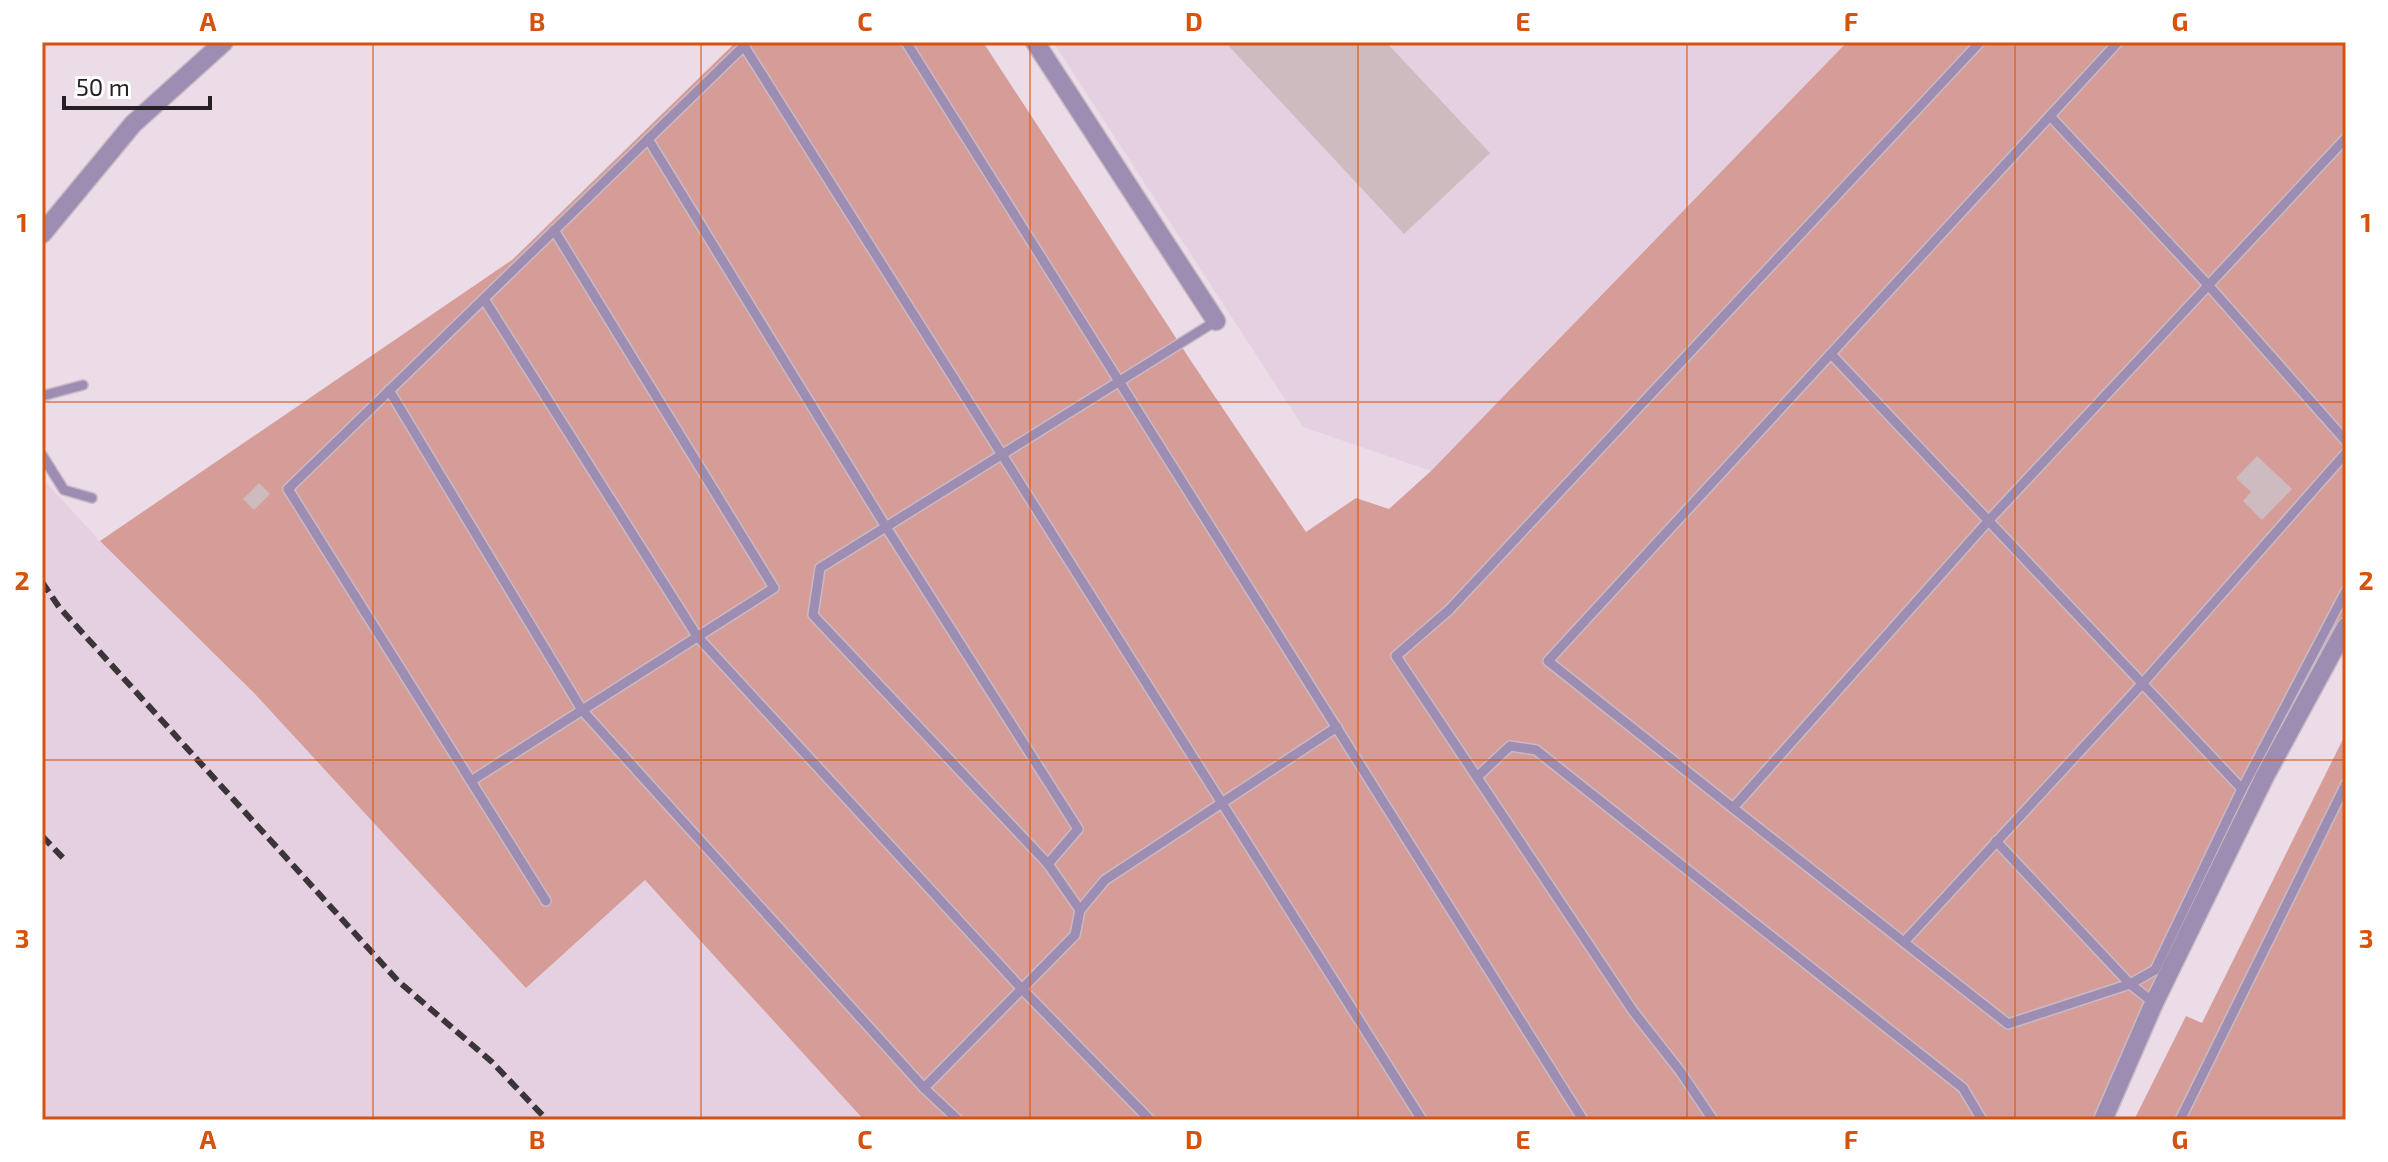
<svg xmlns="http://www.w3.org/2000/svg" width="2388" height="1162" font-family="'Exo 2',sans-serif">
<rect width="100%" height="100%" fill="#ebdce8"/>
<g fill="#e5d0e1">
<polygon points="1053,42 1847,42 1431,471 1303,427"/>
<polygon points="42,478 100,541 255,694 527,987 645,880 864,1120 42,1120"/>
</g>
<g fill="#d69d98">
<polygon points="736,42 983,42 1191,361 1306,532 1356,498 1389,509 1431,471 1847,42 2346,42 2346,612 2094,1120 864,1120 645,880 526,988 255,694 100,541 512,260"/>
<polygon points="2346,733 2346,1120 2134,1120 2186,1016 2202,1023"/>
</g>
<g fill="#cebbc0">
<polygon points="1225,42 1386,42 1490,153 1404,234"/>
<polygon points="2257,456 2292,489 2262,520 2243,501 2251,492 2236,478"/>
<polygon points="259,483 270,494 254,510 243,499"/>
</g>
<g fill="none" stroke-linecap="round" stroke-linejoin="round">
<g stroke="#c8bac5" stroke-width="12">
<g id="lane">
<polyline points="906,42 1583,1120"/>
<polyline points="744,46 1422,1120"/>
<polyline points="2050,116 2209,286 2346,441"/>
<polyline points="648,139 886,527 1078,829 1048,864"/>
<polyline points="484,299 697,636 1021,988 1150,1120"/>
<polyline points="1831,354 2242,789"/>
<polyline points="389,390 582,710 924,1088 958,1120"/>
<polyline points="42,396 83,385"/>
<polyline points="42,455 64,490 92,498"/>
<polyline points="1477,777 1510,746 1536,750 1963,1088 1982,1120"/>
<polyline points="471,781 774,588 554,230"/>
<polyline points="1733,808 1548,661 2118,42"/>
<polyline points="1996,841 2130,984 2155,970 2242,789 2346,591"/>
<polyline points="546,901 288,489 746,44"/>
<polyline points="1080,910 1105,880 1337,727"/>
<polyline points="1904,942 2142,684 2346,453"/>
<polyline points="2154,1003 2130,984 2008,1024 1733,808 1990,519 2346,138"/>
<polyline points="924,1088 1075,935 1080,910 1048,864 813,615 820,568 1216,321"/>
<polyline points="1713,1120 1680,1071 1633,1011 1396,656 1449,610 1980,42"/>
<polyline points="2180,1120 2346,784"/>
</g>
</g>
<g stroke="#c8bac5" stroke-width="21">
<g id="street">
<polyline points="1035,42 1216,321"/>
<polyline points="42,234 133,124 224,42"/>
<polyline points="2103,1120 2154,1003 2265,776 2346,627"/>
</g>
</g>
<use href="#lane" stroke="#9e8db2" stroke-width="9"/>
<use href="#street" stroke="#9e8db2" stroke-width="18"/>
<g stroke="#3b3439" stroke-width="6" stroke-dasharray="12 6" stroke-linecap="butt">
<polyline points="42,582 59,607 398,981 492,1062 547,1120"/>
<polyline points="42,836 66,861"/>
</g>
</g>
<path fill="none" stroke="#d5530e" stroke-width="2" stroke-opacity="0.55" d="M373 42V1120M701 42V1120M1030 42V1120M1358 42V1120M1687 42V1120M2015 42V1120M42 402H2346M42 760H2346"/>
<rect width="2388" height="1162" fill="none" stroke="#ffffff" stroke-width="88"/>
<path d="M64 96v12h146v-12" fill="none" stroke="#262024" stroke-width="4"/>
<text x="76" y="96" font-size="24" fill="#262024" stroke="#ffffff" stroke-width="6" paint-order="stroke">50 m</text>
<rect x="44" y="44" width="2300" height="1074" fill="none" stroke="#d5530e" stroke-width="3"/>
<g font-size="26" text-anchor="middle" font-weight="bold" fill="#d5530e">
<text x="208" y="31">A</text>
<text x="537" y="31">B</text>
<text x="865" y="31">C</text>
<text x="1194" y="31">D</text>
<text x="1523" y="31">E</text>
<text x="1851" y="31">F</text>
<text x="2180" y="31">G</text>
<text x="22" y="232">1</text>
<text x="2366" y="232">1</text>
<text x="22" y="590">2</text>
<text x="2366" y="590">2</text>
<text x="22" y="948">3</text>
<text x="2366" y="948">3</text>
<text x="208" y="1149">A</text>
<text x="537" y="1149">B</text>
<text x="865" y="1149">C</text>
<text x="1194" y="1149">D</text>
<text x="1523" y="1149">E</text>
<text x="1851" y="1149">F</text>
<text x="2180" y="1149">G</text>
</g>
</svg>
